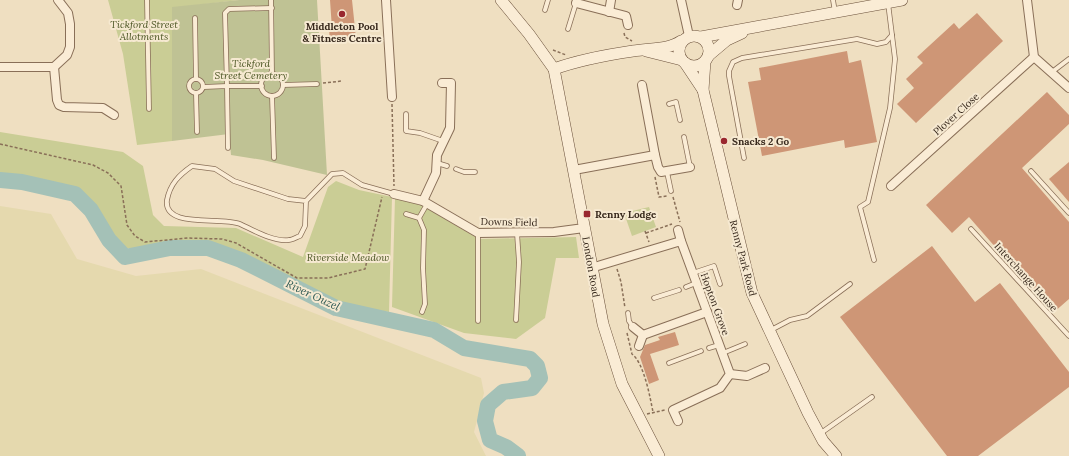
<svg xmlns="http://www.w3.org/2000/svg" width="1069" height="456" font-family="Lora,serif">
<rect width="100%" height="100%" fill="#efdfc1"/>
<polygon fill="#e5d9ae" points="0,206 51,214 77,259 136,276 201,269 481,378 484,393 474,432 486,456 0,456"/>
<g fill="#cacd95">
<polygon points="108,0 239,0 172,8 172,141 137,145 123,54"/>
<polygon points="0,132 123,152 143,166 153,215 164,226 236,228 303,257 328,187 336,181 359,190 392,197 389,312 341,304 297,281 214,244 172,243 134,250 123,247 85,195 48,181 0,175"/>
<polygon points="395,198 421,205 479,239 576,237 579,258 556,258 545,318 516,339 464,333 392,307"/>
<polygon points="649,207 656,227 632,236 624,213"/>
</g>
<polygon fill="#bfc294" points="239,0 317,0 327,175 263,160 231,155 229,134 172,141 172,7"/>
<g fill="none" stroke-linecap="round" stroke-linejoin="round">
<polyline stroke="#a4c1b7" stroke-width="16" points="0,180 22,182 75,194 91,210 109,240 125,257 170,248 208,248 241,260 336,308 434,330 464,348 530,359 537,366 540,378 532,388 503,392 488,405 485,421 490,440 506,447 518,456"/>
</g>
<g fill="#ce9676">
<polygon points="330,0 352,0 356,38 330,41 329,29 332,29"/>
<polygon points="977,13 1003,41 916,123 897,104 914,88 906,79 923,63 917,57 954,23 959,29"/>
<polygon points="847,51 849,63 861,60 877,142 845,148 844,140 762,156 748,82 761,80 759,68"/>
<polygon points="1047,92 1069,115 1069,124 1022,168 1069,222 1069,299 1053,313 969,217 952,233 926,205"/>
<polygon points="1069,162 1069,202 1049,179"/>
<polygon points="932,246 975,302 1000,283 1069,372 1069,387 978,456 947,456 840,317"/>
<polygon points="675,332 679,345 650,354 659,380 649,384 640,357 645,345 660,340 658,337"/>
</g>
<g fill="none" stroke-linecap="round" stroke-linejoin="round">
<g stroke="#896f58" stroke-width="5.5">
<g id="lane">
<polyline points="147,0 149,109"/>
<polyline points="271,0 272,74"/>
<polyline points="833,0 835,12"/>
<polyline points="545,10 548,0"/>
<polyline points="195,18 196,79"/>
<polyline points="568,29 576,3"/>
<polyline points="1052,72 1069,59"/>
<circle cx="272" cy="85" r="11"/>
<circle cx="196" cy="86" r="7"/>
<polyline points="283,85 317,84"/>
<polyline points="262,86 227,86 225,13 229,9 272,8"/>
<polyline points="204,87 227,86 228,148"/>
<polyline points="196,93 197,132"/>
<polyline points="272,96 274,158"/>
<polyline points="669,104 676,102 680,120"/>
<polyline points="406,114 406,131 420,133 443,141"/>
<polyline points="684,137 690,167"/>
<polyline points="744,158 729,76 729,71 733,62 742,58 857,39 877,44 886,42 892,35"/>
<polyline points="437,163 447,166"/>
<polyline points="456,169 464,172 475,172"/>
<polyline points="1031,171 1069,213"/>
<polyline points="667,172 671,191"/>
<path d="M306 201 288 199 234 181 215 169 192 166C179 175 170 184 167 200 163 229 221 216 240 224 253 230 273 242 289 240 292 240 297 237 300 236L305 226 306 201 332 174 343 173 362 185 394 194"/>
<polyline points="406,214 419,218 424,230 423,268 425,304 422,312"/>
<polyline points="419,218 427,204"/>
<polyline points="971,229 1069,336"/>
<polyline points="478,233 478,321"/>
<polyline points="874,260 860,207 868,202 890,108 895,59 888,3"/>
<polyline points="693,273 714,266 720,284"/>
<polyline points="686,287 696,283"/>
<polyline points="654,298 679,290"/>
<polyline points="628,313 629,321 633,327"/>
<polyline points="516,320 519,262 517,233"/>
<polyline points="771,330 790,320 807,316 850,284"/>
<polyline points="709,348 719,345"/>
<polyline points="723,353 745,344"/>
<polyline points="669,363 701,351"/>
<polyline points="821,433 872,397"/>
</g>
</g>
<g stroke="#896f58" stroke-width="10">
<g id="street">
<polyline points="386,0 392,97"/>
<polyline points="681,0 689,36"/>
<polyline points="1027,0 1034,57 1069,88"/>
<polyline points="576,3 626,16 628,25"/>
<polyline points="737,5 738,0"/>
<polyline points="609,12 611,0"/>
<polyline points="0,67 54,67 67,55 70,47 70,24 68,13 58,0"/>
<polyline points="54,67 57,100 59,105 64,107 103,108 114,115"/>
<polyline points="655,155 658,167 661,172 690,167"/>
<polyline points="574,170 655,155 642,85"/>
<polyline points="891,186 1034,57"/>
<polyline points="394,194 423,201 478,233 554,232 584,228"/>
<polyline points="423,201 436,173 437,155 450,128 451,83 442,83"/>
<polyline points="678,230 681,241"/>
<polyline points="591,268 681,241 730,374 720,388 673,410 678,421"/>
<polyline points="633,327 643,335 707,312"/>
<polyline points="639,346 643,335"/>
<polyline points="730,374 747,376 765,368"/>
</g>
</g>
<g stroke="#6b513b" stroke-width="12">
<g id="secondary">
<polyline points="501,0 529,34 554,69 603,324 622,384 659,456"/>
<circle cx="694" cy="51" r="15"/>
<polyline points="701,37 902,0"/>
<polyline points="646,51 682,60"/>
<polyline points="708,56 727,40 742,33"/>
<polyline points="705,61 703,90 752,293 808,413 823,441 836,456"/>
<polyline points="685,63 703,90"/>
<path d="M554 69C579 60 606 55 633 51 649 48 668 50 681 41"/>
</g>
</g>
<g stroke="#896f58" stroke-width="1.5" stroke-dasharray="3 2" stroke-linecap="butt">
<polyline points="624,33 625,37 632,41"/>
<polyline points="553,50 566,55"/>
<polyline points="323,83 342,81"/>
<polyline points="392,104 394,186"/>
<polyline points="0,144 93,165 108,173 121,186 127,225 135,236 145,242 188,238 222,239 236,243 297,278 328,278 365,269 382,197"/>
<polyline points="655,177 659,197 667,196"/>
<polyline points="673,197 680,222"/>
<polyline points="645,231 649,242"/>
<polyline points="646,233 672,224"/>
<polyline points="617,269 621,282 625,308"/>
<path d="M627 333 632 354C644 363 650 397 653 412"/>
<polyline points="647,414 665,410"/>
</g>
<use href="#lane" stroke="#faecd5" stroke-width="4"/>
<use href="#street" stroke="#faecd5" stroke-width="8"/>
<use href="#secondary" stroke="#faecd5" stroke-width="11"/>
</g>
<g fill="#99272e" stroke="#f6e9d1" stroke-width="1.5">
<circle cx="342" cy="14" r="4"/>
<circle cx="724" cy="141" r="4"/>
<rect x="583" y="210" width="8" height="8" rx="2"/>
</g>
<g text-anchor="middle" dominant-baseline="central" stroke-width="4" stroke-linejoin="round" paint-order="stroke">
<g font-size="10" font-style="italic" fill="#4b5523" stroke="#f6e9d1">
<text x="144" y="24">Tickford Street<tspan x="144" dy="12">Allotments</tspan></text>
<text x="251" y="63">Tickford<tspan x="251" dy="12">Street Cemetery</tspan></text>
<text x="348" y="257">Riverside Meadow</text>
</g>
<g font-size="10" font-weight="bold" fill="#38291d" stroke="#f6e9d1" text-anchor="start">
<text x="342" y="26" text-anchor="middle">Middleton Pool<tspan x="342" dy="12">&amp; Fitness Centre</tspan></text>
<text x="732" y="141">Snacks 2 Go</text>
<text x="595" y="214">Renny Lodge</text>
</g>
<g font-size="10" fill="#38291d" stroke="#f6e9d1">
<text transform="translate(956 114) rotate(-42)">Plover Close</text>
<text transform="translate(509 222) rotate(1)">Downs Field</text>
<text transform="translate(743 258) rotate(75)">Renny Park Road</text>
<text transform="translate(591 267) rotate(80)">London Road</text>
<text transform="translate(1026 277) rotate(48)">Interchange House</text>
<text transform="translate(715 304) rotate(70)">Hopton Grove</text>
</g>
<g font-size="11" font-style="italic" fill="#2c5853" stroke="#f6e9d1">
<text transform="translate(313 295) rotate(25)">River Ouzel</text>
</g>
</g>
</svg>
